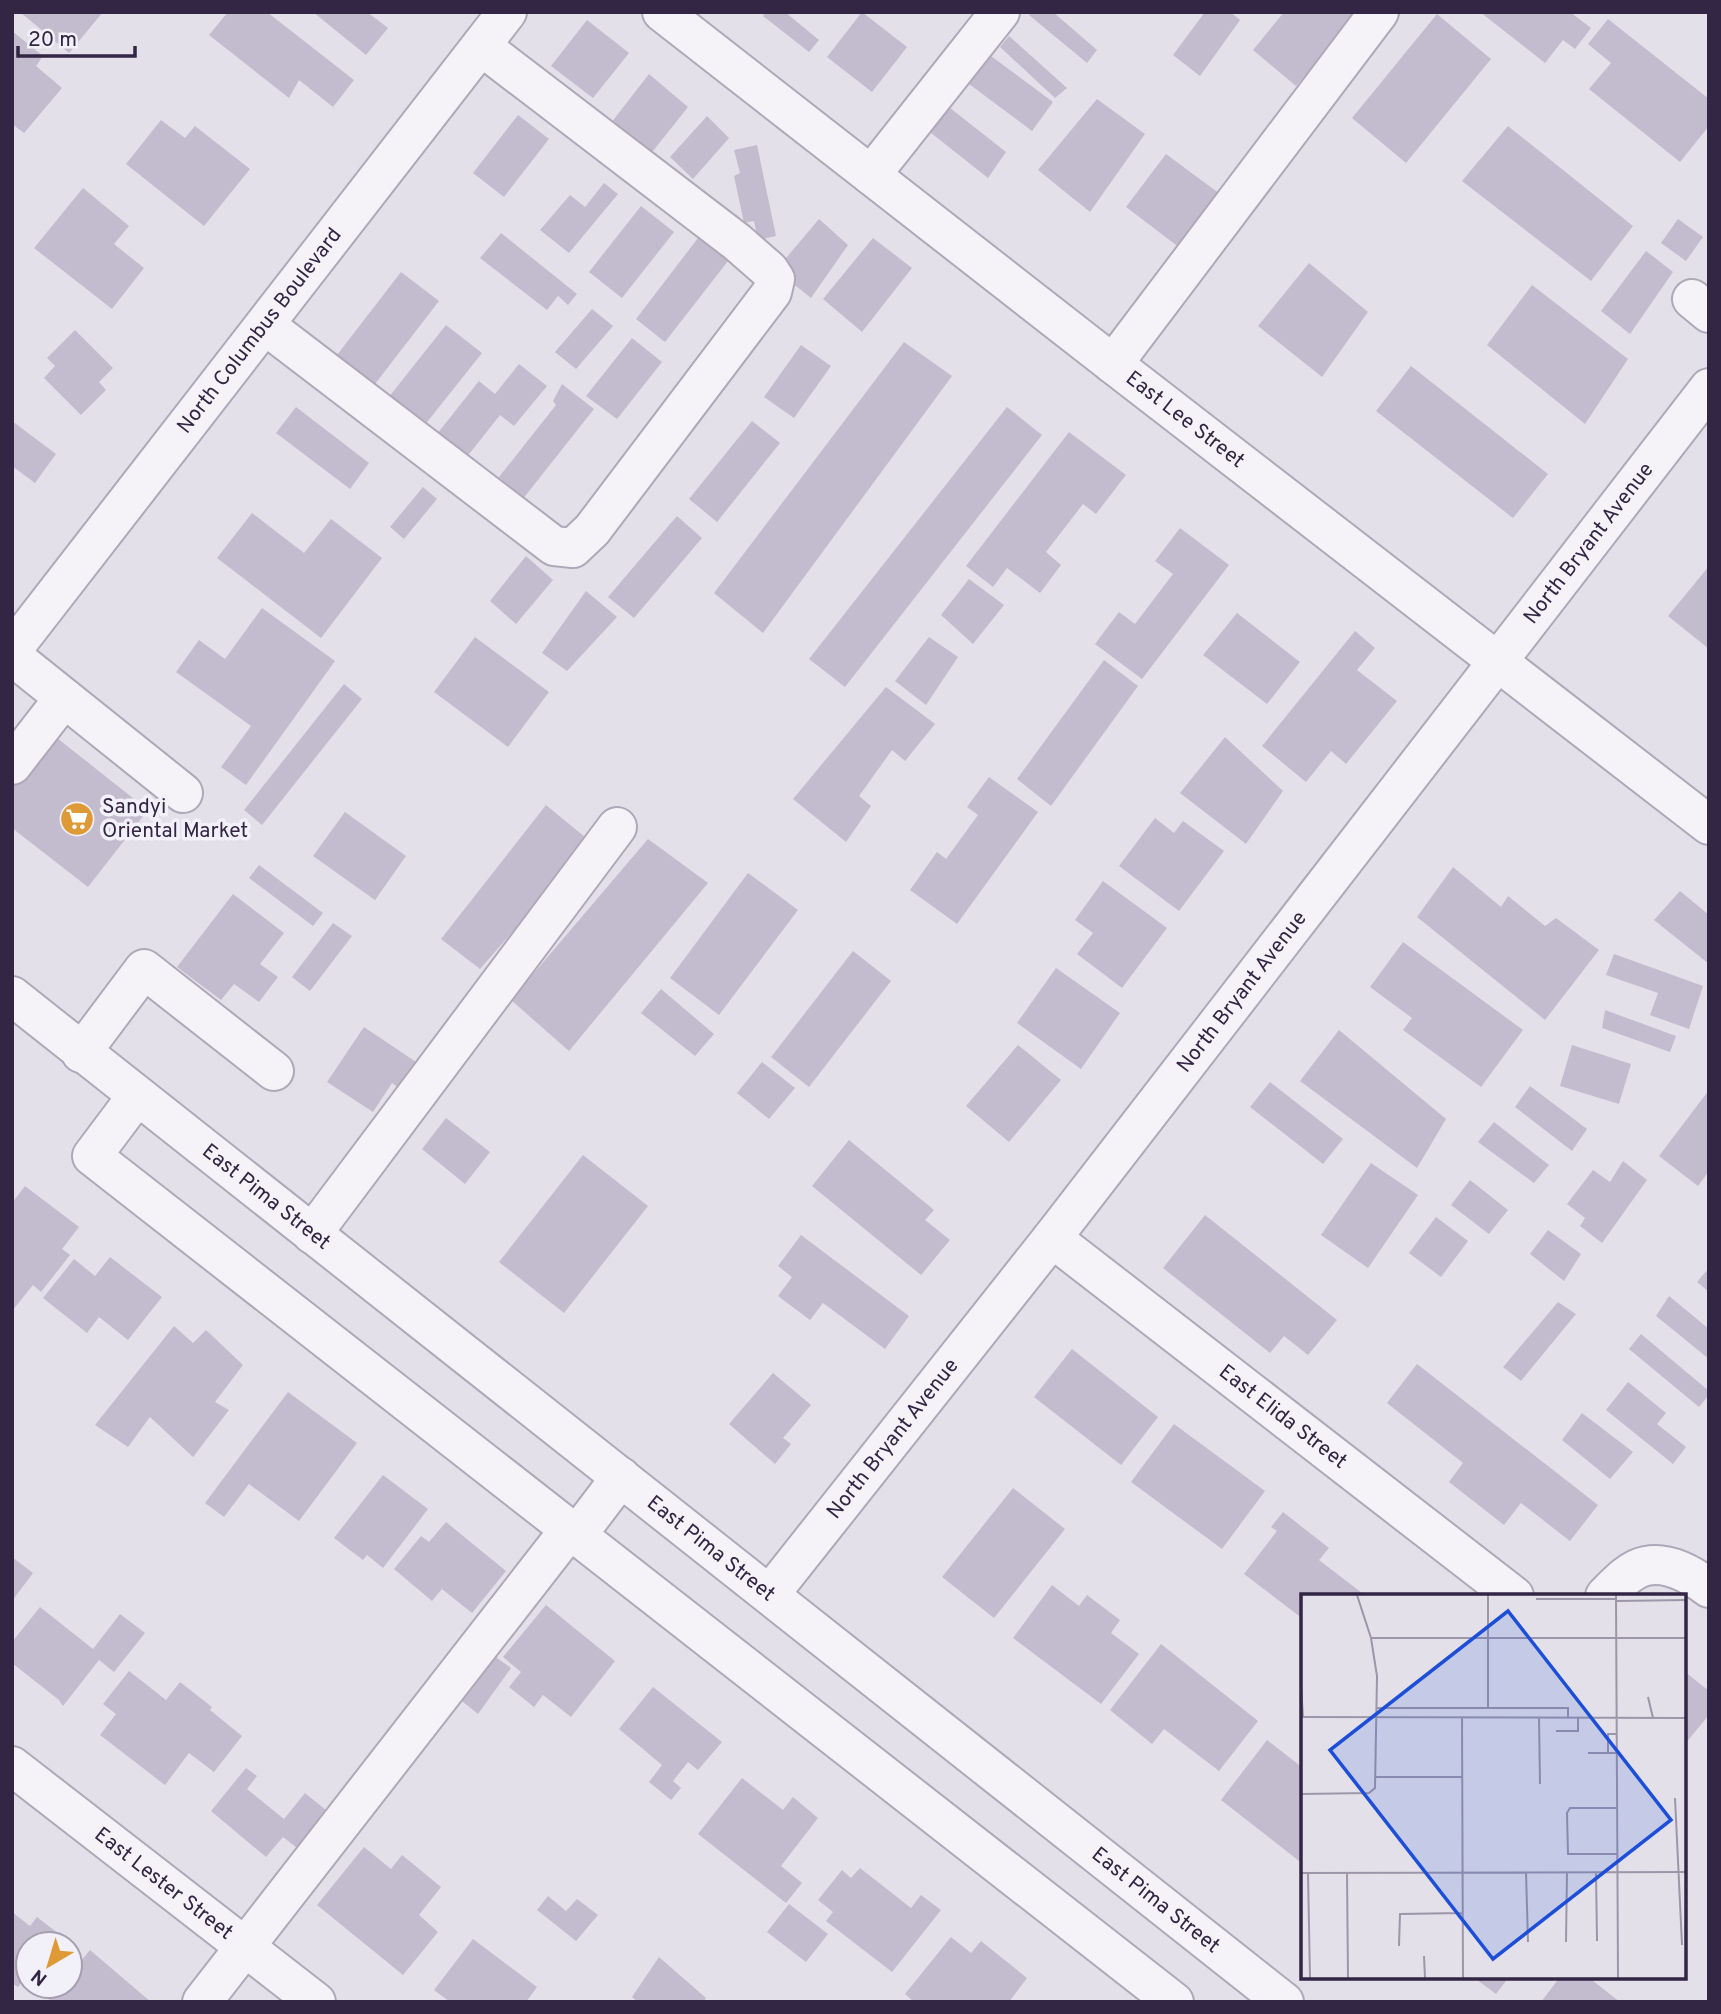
<svg xmlns="http://www.w3.org/2000/svg" width="1721" height="2014" font-family="Overpass,sans-serif">
<rect width="100%" height="100%" fill="#e3e0ea"/>
<g fill="#c3bcce">
<polygon points="20,12 103,12 69,53"/>
<polygon points="228,12 267,12 354,80 333,107 299,80 289,98 209,35"/>
<polygon points="313,12 367,12 388,28 366,55"/>
<polygon points="766,12 785,12 819,40 809,52 763,16"/>
<polygon points="862,12 907,47 872,92 827,57"/>
<polygon points="1032,12 1053,12 1097,50 1087,63 1029,15"/>
<polygon points="1205,12 1230,12 1240,20 1200,76 1173,55"/>
<polygon points="1284,12 1358,12 1296,86 1253,50"/>
<polygon points="1480,12 1570,12 1591,28 1575,49 1563,40 1545,63"/>
<polygon points="1437,14 1491,59 1406,163 1352,118"/>
<polygon points="1608,19 1709,99 1709,126 1680,162 1589,89 1611,63 1588,44"/>
<polygon points="587,20 629,53 593,98 551,66"/>
<polygon points="12,31 43,56 36,66 62,88 24,133 12,124"/>
<polygon points="1009,36 1067,88 1055,98 1000,47"/>
<polygon points="991,56 1053,102 1032,131 969,84"/>
<polygon points="649,74 688,107 649,156 611,123"/>
<polygon points="1097,99 1145,134 1090,212 1038,170"/>
<polygon points="945,104 1006,152 988,178 926,129"/>
<polygon points="518,115 549,139 504,197 473,173"/>
<polygon points="707,116 729,138 693,179 670,157"/>
<polygon points="161,120 185,138 195,126 250,169 204,226 126,164"/>
<polygon points="1508,126 1633,226 1591,281 1462,181"/>
<polygon points="757,145 776,236 758,240 754,221 744,223 734,176 740,173 734,150"/>
<polygon points="1166,154 1220,194 1180,248 1126,207"/>
<polygon points="604,183 618,194 569,253 540,230 570,195 585,207"/>
<polygon points="83,188 129,226 114,244 144,268 112,309 34,248"/>
<polygon points="641,206 674,232 622,298 589,272"/>
<polygon points="819,219 848,245 811,298 776,270"/>
<polygon points="1678,219 1703,237 1686,261 1661,243"/>
<polygon points="501,233 577,294 568,305 558,296 547,310 480,258"/>
<polygon points="698,238 728,261 665,342 636,319"/>
<polygon points="873,238 912,268 862,332 823,299"/>
<polygon points="1646,251 1673,272 1630,334 1601,311"/>
<polygon points="1309,263 1368,312 1322,377 1258,326"/>
<polygon points="401,272 439,301 375,384 337,355"/>
<polygon points="1532,285 1628,359 1585,424 1487,345"/>
<polygon points="592,309 613,326 576,369 555,352"/>
<polygon points="446,325 482,353 424,426 388,398"/>
<polygon points="75,330 113,368 99,382 106,390 81,415 44,378 55,366 47,358"/>
<polygon points="632,338 662,362 617,419 586,396"/>
<polygon points="904,342 952,376 763,633 714,593"/>
<polygon points="801,345 831,366 794,418 764,397"/>
<polygon points="519,364 547,386 514,426 500,415 466,458 437,434 479,381 495,394"/>
<polygon points="1411,366 1548,474 1513,518 1376,411"/>
<polygon points="562,384 594,409 522,500 499,477 556,405 553,401"/>
<polygon points="296,407 369,463 350,489 276,433"/>
<polygon points="1007,407 1042,435 845,687 809,659"/>
<polygon points="12,421 56,454 35,483 12,466"/>
<polygon points="752,421 780,443 717,522 689,499"/>
<polygon points="1069,432 1126,475 1096,514 1083,504 1046,552 1061,565 1040,593 1007,568 993,587 966,566"/>
<polygon points="423,487 437,499 404,539 390,527"/>
<polygon points="252,513 304,553 331,519 382,558 321,638 217,558"/>
<polygon points="677,516 702,538 634,618 608,597"/>
<polygon points="1180,528 1229,565 1142,679 1095,644 1119,612 1135,624 1173,574 1155,561"/>
<polygon points="526,556 553,580 516,624 490,601"/>
<polygon points="1709,566 1709,649 1668,616"/>
<polygon points="969,579 1004,605 973,644 941,615"/>
<polygon points="586,591 617,617 567,671 542,653"/>
<polygon points="262,608 335,661 246,785 221,767 251,726 176,672 199,640 225,659"/>
<polygon points="1237,613 1300,662 1267,704 1203,655"/>
<polygon points="1355,631 1375,648 1357,670 1397,701 1346,764 1331,751 1306,782 1262,746"/>
<polygon points="475,637 549,692 508,747 434,692"/>
<polygon points="929,637 958,657 926,705 895,681"/>
<polygon points="1104,660 1138,686 1051,806 1017,779"/>
<polygon points="344,684 362,699 262,825 244,810"/>
<polygon points="886,687 935,724 905,761 892,750 859,796 871,806 846,842 793,799"/>
<polygon points="52,734 148,810 88,887 12,828 12,785"/>
<polygon points="1225,737 1283,791 1246,844 1180,793"/>
<polygon points="989,777 1038,812 957,924 910,890 937,852 946,859 978,815 967,807"/>
<polygon points="546,805 591,842 480,969 441,939"/>
<polygon points="345,812 406,856 375,900 313,856"/>
<polygon points="1155,818 1174,833 1183,821 1224,851 1179,911 1119,866"/>
<polygon points="648,839 708,883 569,1051 511,1000"/>
<polygon points="259,865 323,913 313,926 249,878"/>
<polygon points="1453,867 1501,907 1508,896 1545,926 1556,918 1599,950 1545,1020 1417,917"/>
<polygon points="748,873 798,910 719,1015 670,978"/>
<polygon points="1103,881 1167,928 1122,988 1077,954 1093,933 1075,920"/>
<polygon points="1680,891 1709,915 1709,964 1654,920"/>
<polygon points="233,894 284,933 260,964 278,977 259,1002 234,984 221,1000 177,967"/>
<polygon points="333,923 352,936 310,991 292,977"/>
<polygon points="1403,942 1523,1030 1481,1087 1403,1030 1412,1018 1370,987"/>
<polygon points="853,951 891,981 809,1087 771,1057"/>
<polygon points="1614,954 1703,986 1689,1029 1650,1015 1658,993 1606,975"/>
<polygon points="1056,968 1120,1013 1081,1069 1017,1023"/>
<polygon points="661,989 714,1034 695,1056 641,1013"/>
<polygon points="1605,1010 1676,1036 1670,1052 1602,1028"/>
<polygon points="364,1027 422,1066 405,1092 392,1083 373,1112 327,1082"/>
<polygon points="1339,1030 1446,1119 1417,1168 1300,1081"/>
<polygon points="1018,1045 1061,1080 1009,1142 966,1106"/>
<polygon points="1572,1045 1631,1064 1619,1104 1560,1086"/>
<polygon points="762,1062 795,1088 769,1119 737,1093"/>
<polygon points="1270,1082 1343,1139 1323,1164 1250,1107"/>
<polygon points="1530,1086 1587,1129 1572,1151 1515,1107"/>
<polygon points="1709,1090 1709,1171 1698,1186 1659,1156"/>
<polygon points="446,1118 490,1152 465,1184 422,1149"/>
<polygon points="1494,1122 1549,1165 1534,1183 1478,1142"/>
<polygon points="849,1140 934,1210 925,1220 950,1240 921,1275 812,1186"/>
<polygon points="583,1155 648,1206 564,1313 499,1262"/>
<polygon points="1623,1161 1647,1180 1602,1243 1580,1226 1585,1218 1567,1204 1593,1170 1610,1182"/>
<polygon points="1371,1163 1418,1195 1368,1268 1321,1235"/>
<polygon points="1470,1180 1508,1210 1489,1234 1451,1205"/>
<polygon points="25,1186 79,1227 62,1249 70,1255 41,1292 33,1285 12,1311 12,1203"/>
<polygon points="1205,1215 1337,1320 1308,1355 1284,1336 1270,1353 1163,1268"/>
<polygon points="1436,1217 1468,1241 1441,1277 1409,1253"/>
<polygon points="1548,1230 1581,1254 1564,1281 1530,1254"/>
<polygon points="801,1235 909,1316 885,1349 823,1303 810,1320 778,1296 792,1277 778,1266"/>
<polygon points="110,1257 162,1297 128,1340 99,1317 87,1333 43,1298 74,1259 95,1276"/>
<polygon points="1709,1268 1709,1292 1697,1282"/>
<polygon points="1669,1296 1709,1329 1709,1359 1656,1316"/>
<polygon points="1558,1302 1576,1314 1521,1381 1503,1367"/>
<polygon points="174,1326 193,1343 206,1330 243,1365 215,1402 229,1410 193,1457 150,1417 128,1447 95,1425"/>
<polygon points="1641,1334 1709,1391 1709,1395 1699,1407 1629,1349"/>
<polygon points="1072,1349 1158,1417 1121,1465 1034,1397"/>
<polygon points="1417,1364 1598,1505 1570,1541 1521,1503 1504,1525 1449,1482 1463,1463 1387,1403"/>
<polygon points="773,1373 811,1405 783,1438 791,1444 775,1464 729,1424"/>
<polygon points="1628,1382 1666,1413 1657,1424 1686,1447 1673,1464 1606,1410"/>
<polygon points="288,1392 357,1443 299,1521 249,1484 224,1517 205,1503"/>
<polygon points="1582,1413 1633,1452 1610,1479 1562,1440"/>
<polygon points="1174,1424 1265,1491 1222,1549 1131,1482"/>
<polygon points="383,1475 428,1509 383,1568 367,1555 363,1560 334,1538"/>
<polygon points="1013,1488 1065,1529 994,1618 942,1577"/>
<polygon points="1283,1512 1329,1548 1319,1560 1362,1593 1359,1596 1303,1596 1303,1619 1244,1574 1277,1531 1271,1527"/>
<polygon points="446,1522 506,1571 472,1613 442,1589 432,1601 394,1569 421,1536 429,1542"/>
<polygon points="12,1557 33,1573 12,1601"/>
<polygon points="1052,1585 1079,1606 1087,1595 1120,1620 1111,1633 1139,1654 1101,1704 1013,1638"/>
<polygon points="546,1605 615,1661 571,1717 543,1695 534,1707 509,1687 521,1672 503,1657"/>
<polygon points="40,1607 93,1649 120,1614 145,1633 114,1672 99,1660 63,1706 59,1700 12,1663 12,1642"/>
<polygon points="1161,1644 1258,1721 1219,1771 1164,1729 1152,1744 1110,1710"/>
<polygon points="486,1650 511,1668 478,1714 453,1694"/>
<polygon points="129,1671 166,1700 180,1682 212,1707 210,1710 242,1736 214,1772 189,1753 165,1785 100,1735 116,1714 103,1704"/>
<polygon points="1684,1671 1709,1691 1709,1715 1684,1745"/>
<polygon points="653,1687 722,1742 698,1770 688,1762 673,1781 681,1788 671,1800 649,1782 662,1765 619,1729"/>
<polygon points="1267,1740 1303,1768 1303,1864 1221,1800"/>
<polygon points="246,1768 257,1776 247,1789 284,1819 305,1793 327,1811 297,1848 283,1837 266,1857 211,1811"/>
<polygon points="742,1778 783,1810 793,1797 818,1818 781,1866 802,1883 786,1903 698,1834"/>
<polygon points="364,1847 391,1869 402,1855 441,1887 419,1915 438,1932 403,1975 317,1905"/>
<polygon points="860,1868 911,1908 921,1895 941,1910 892,1972 826,1921 833,1912 818,1900 842,1870 851,1878"/>
<polygon points="548,1896 566,1911 577,1899 598,1915 576,1941 537,1910"/>
<polygon points="789,1904 828,1934 806,1962 767,1932"/>
<polygon points="12,1912 30,1926 37,1917 59,1934 51,1944 28,1944 28,1974 18,1987 12,1983"/>
<polygon points="951,1937 971,1953 981,1941 1027,1978 1009,2002 914,2002 905,1994"/>
<polygon points="473,1939 537,1987 526,2002 450,2002 434,1990"/>
<polygon points="90,1950 151,2002 47,2002 60,1986 70,1986 70,1974"/>
<polygon points="659,1957 706,1998 703,2002 638,2002 632,1997"/>
<polygon points="1473,1977 1509,1977 1496,1994"/>
<polygon points="1560,1977 1588,1977 1620,2002 1541,2002"/>
</g>
<g fill="none" stroke-linecap="round" stroke-linejoin="round">
<g stroke="#aea8b8" stroke-width="42">
<g id="minor">
<path id="s1" d="M662 12 1113 364 1709 825"/>
<polyline points="871,175 1000,12"/>
<polyline points="1692,299 1709,313"/>
<polyline points="265,325 554,546 573,548 592,530 772,292 775,279 769,270 737,242 481,46"/>
<polyline points="1113,364 1379,12"/>
<path id="s2" d="M12 650 507 12"/>
<polyline points="12,656 183,793"/>
<polyline points="12,765 64,698"/>
<path id="s3" d="M12 996 1284 2002"/>
<polyline points="81,1053 144,969 274,1071"/>
<polyline points="137,1096 92,1156 1174,2002"/>
<polyline points="312,1234 617,827"/>
<path id="s4" d="M1052 1238 1514 1596"/>
<polyline points="577,1535 621,1477"/>
<path id="s5" d="M770 1594 1052 1238 1709 388"/>
<path d="M1605 1596C1616 1585 1630 1569 1646 1566 1669 1561 1692 1575 1709 1588"/>
<path id="s6" d="M12 1766 316 2002"/>
<polyline points="202,2002 570,1529"/>
</g>
</g>
<use href="#minor" stroke="#f5f3f8" stroke-width="38"/>
</g>
<defs>
<g id="supermarket-disc" transform="scale(1.75)"><circle r="9.5" fill="#dd9a37" stroke="#f2f0f8"/><path d="M-6-5.5h2.5l.6 2H6L4.5 2H-2.5L-4.4-4H-6ZM-1.5 3.2a1.3 1.3 0 1 0 .1 0ZM3 3.2a1.3 1.3 0 1 0 .1 0Z" fill="#fff"/></g>
</defs>
<g fill-rule="evenodd">
<use href="#supermarket-disc" x="77" y="819"/>
</g>
<g text-anchor="middle" dominant-baseline="central" stroke-width="7" stroke-linejoin="round" paint-order="stroke">
<g font-size="21" fill="#322644" stroke="#f2f0f8">
<text stroke="none"><textPath href="#s2" startOffset="404">North Columbus Boulevard</textPath></text>
<text stroke="none"><textPath href="#s1" startOffset="663">East Lee Street</textPath></text>
<text stroke="none"><textPath href="#s5" startOffset="1332">North Bryant Avenue</textPath></text>
<text stroke="none"><textPath href="#s5" startOffset="765">North Bryant Avenue</textPath></text>
<text stroke="none"><textPath href="#s3" startOffset="324">East Pima Street</textPath></text>
<text stroke="none"><textPath href="#s4" startOffset="292">East Elida Street</textPath></text>
<text stroke="none"><textPath href="#s5" startOffset="198">North Bryant Avenue</textPath></text>
<text stroke="none"><textPath href="#s3" startOffset="891">East Pima Street</textPath></text>
<text stroke="none"><textPath href="#s6" startOffset="192">East Lester Street</textPath></text>
<text stroke="none"><textPath href="#s3" startOffset="1458">East Pima Street</textPath></text>
</g>
<g font-size="21" fill="#322644" stroke="#f2f0f8" text-anchor="start">
<text x="102" y="807">Sandyi<tspan x="102" dy="24">Oriental Market</tspan></text>
</g>
</g>
<g transform="translate(1301 1594)">
<rect width="385" height="385" fill="#e3e0ea"/>
<path fill="none" stroke="#9c96a8" stroke-width="2" d="M187 1V114M315 1 317 384M235 5H315M315 7 385 6M70 44H385M0 91 2 123M347 103 352 124M75 114H267V123M0 123 385 124M161 123 162 384M238 123 239 190M255 137H277V123M287 159H316M307 159V140H316M75 183H161M0 200 68 199 74 194 76 82 70 44 56 1M374 204 381 351M316 214H269L266 219 267 260H316M225 278 227 348M295 278 296 347M0 279 385 278M7 279 9 384M46 279 47 384M265 348 266 278M98 352 99 320 162 319M123 362 124 384"/>
<path fill="#1d4ed8" fill-opacity="0.15" stroke="#1d4ed8" stroke-width="3.5" d="M207 17 370 226 192 365 29 156Z"/>
<rect width="385" height="385" fill="none" stroke="#322644" stroke-width="3.5"/>
</g>
<rect width="1721" height="2014" fill="none" stroke="#322644" stroke-width="28"/>
<g transform="translate(49 1965) rotate(218)"><circle r="33" fill="#f2f0f8" stroke="#a59fb0" stroke-width="2"/>
<path d="M0-5L12 26L0 18L-12 26Z" fill="#dd9a37"/>
<text y="-10" font-size="19" font-weight="bold" text-anchor="middle" fill="#322644">N</text>
</g>
<path d="M18 46v10h117v-10" fill="none" stroke="#322644" stroke-width="3.5"/>
<text x="28" y="46" font-size="21" fill="#322644" stroke="#f2f0f8" stroke-width="5" paint-order="stroke">20 m</text>
</svg>
